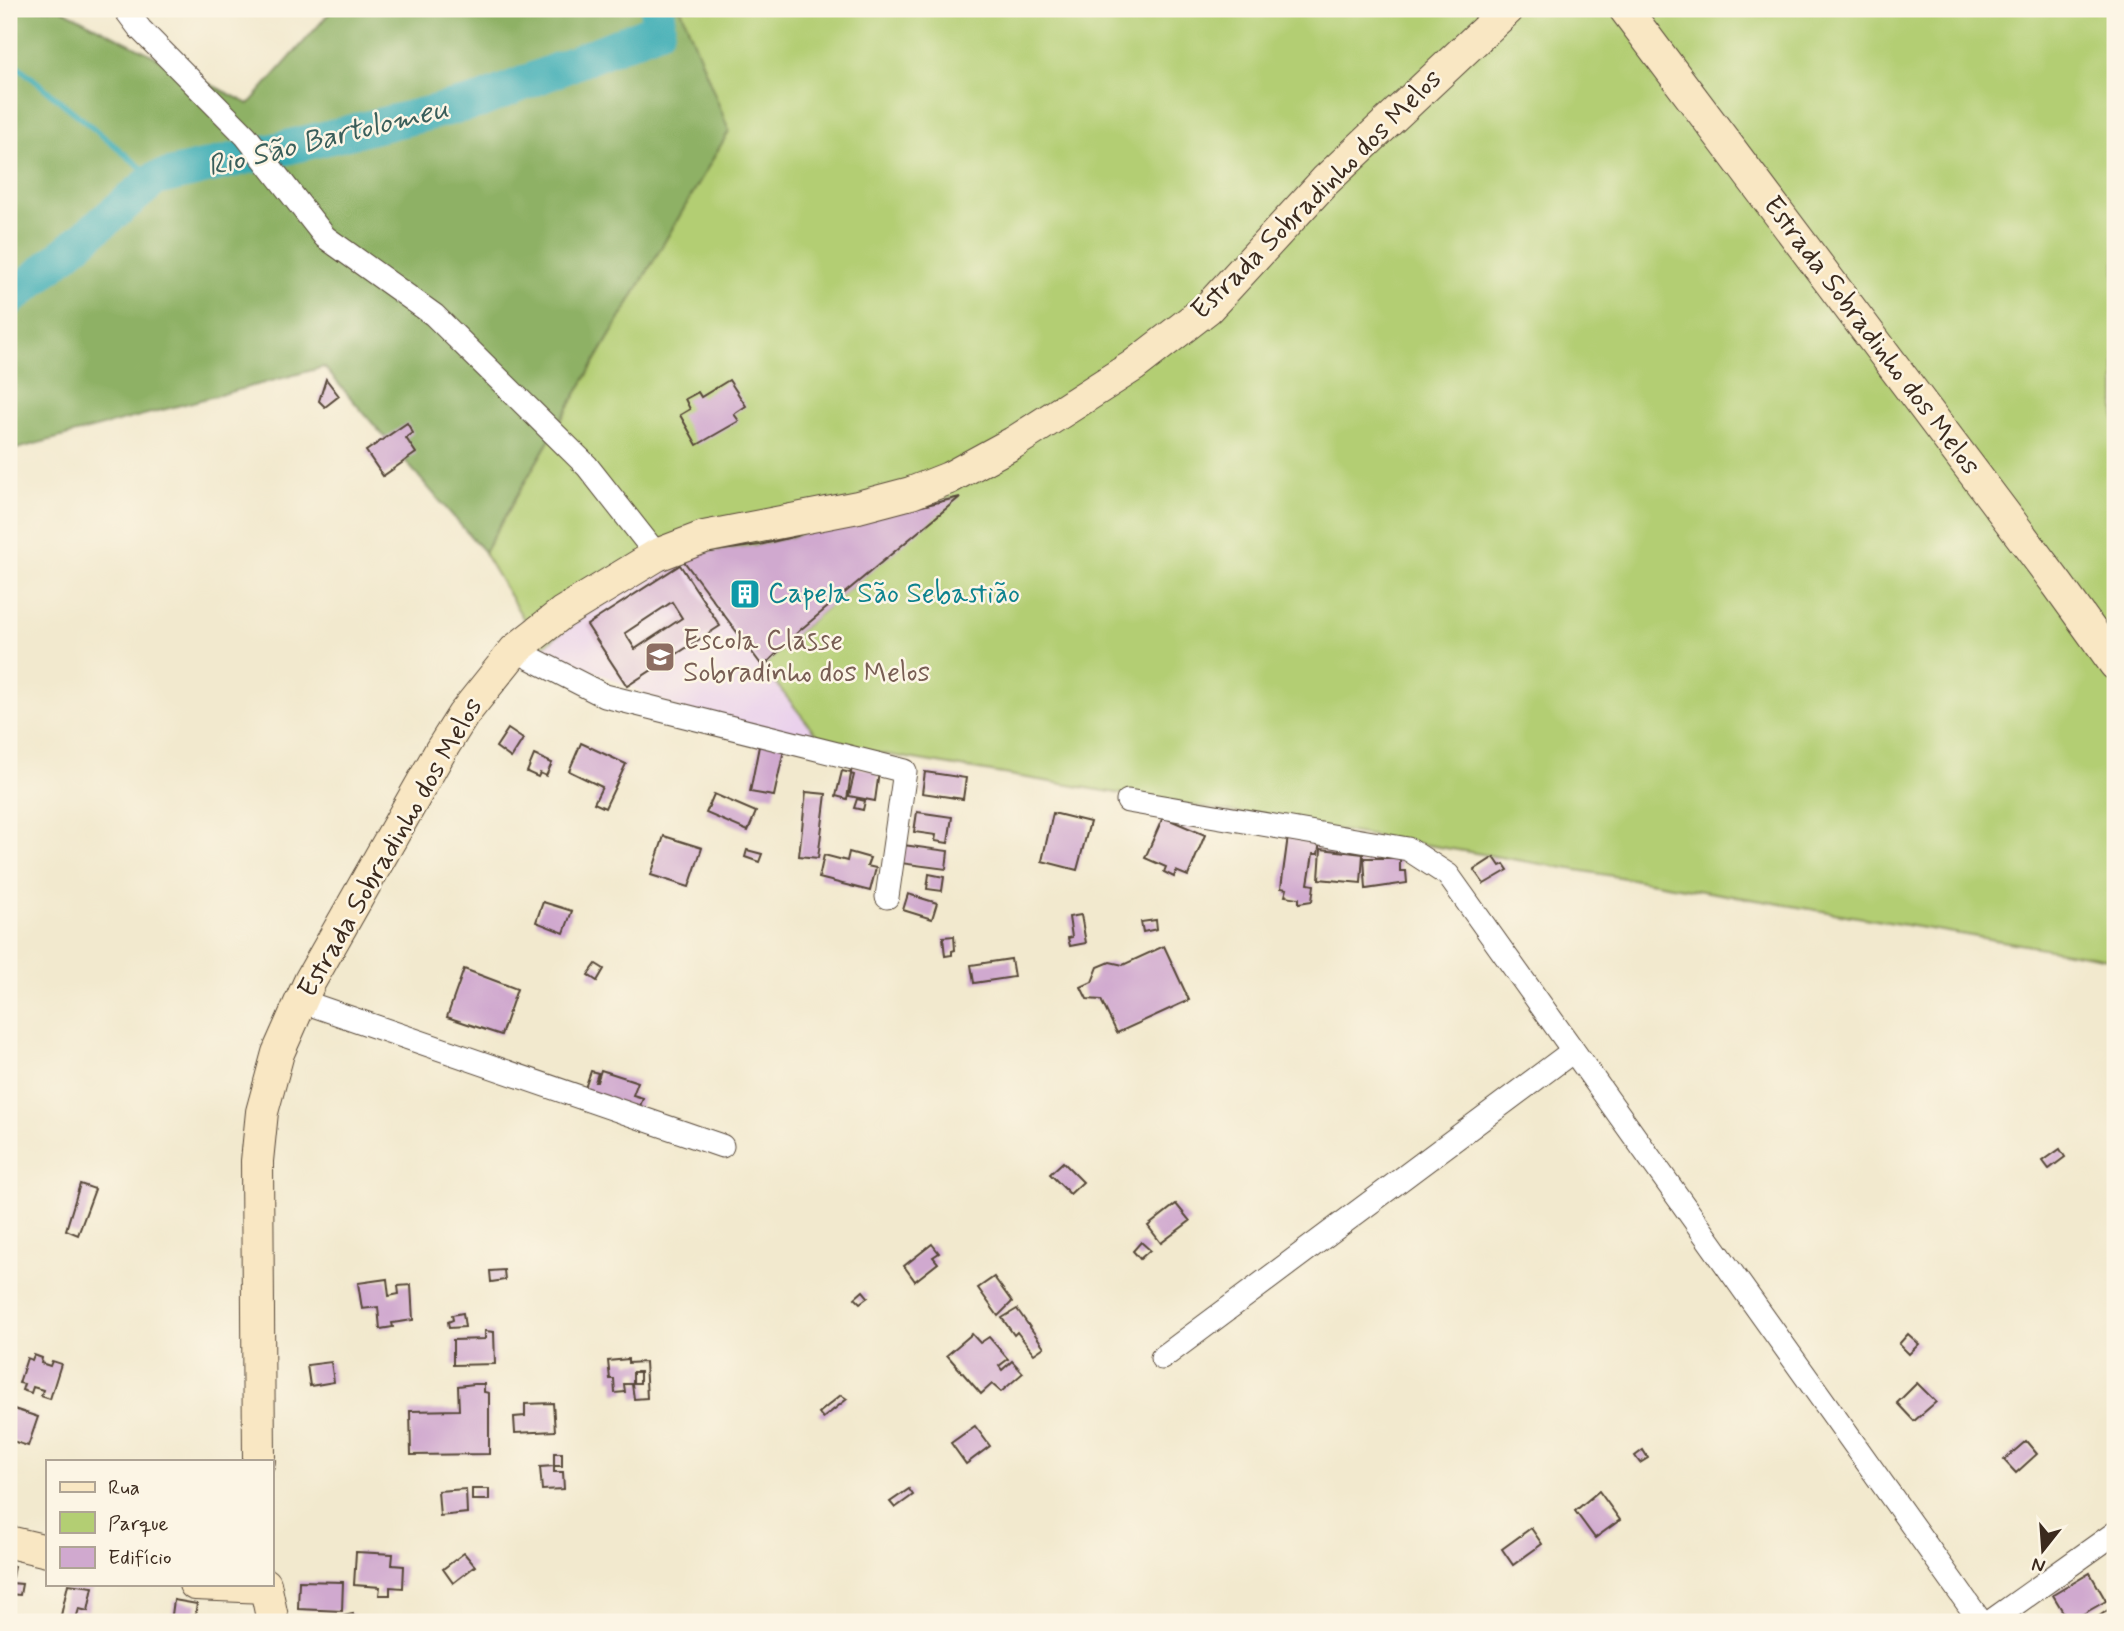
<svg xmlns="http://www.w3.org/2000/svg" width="2124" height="1631" font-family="Mynerve,sans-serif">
<rect width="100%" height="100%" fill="#fcf5e5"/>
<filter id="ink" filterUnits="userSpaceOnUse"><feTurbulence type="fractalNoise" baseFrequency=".0143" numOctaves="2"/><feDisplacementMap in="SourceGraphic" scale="14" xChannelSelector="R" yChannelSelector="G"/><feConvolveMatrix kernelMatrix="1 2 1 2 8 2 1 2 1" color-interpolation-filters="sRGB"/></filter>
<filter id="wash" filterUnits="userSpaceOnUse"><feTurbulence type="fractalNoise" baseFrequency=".00686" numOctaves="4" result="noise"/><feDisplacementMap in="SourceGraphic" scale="28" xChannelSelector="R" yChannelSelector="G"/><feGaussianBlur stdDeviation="1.57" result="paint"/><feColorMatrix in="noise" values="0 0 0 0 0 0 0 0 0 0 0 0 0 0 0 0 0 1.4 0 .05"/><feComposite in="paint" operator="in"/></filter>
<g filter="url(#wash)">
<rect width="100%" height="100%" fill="#f2e9ce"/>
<polygon fill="#ead1ec" points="680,556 763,667 824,744 702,718 541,648 585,615"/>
<polygon fill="#b3ce73" stroke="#777c48" stroke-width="2" points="681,9 2115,9 2115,960 824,744 763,667 799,631 958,497 758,545 680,556 585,615 541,648 484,553 729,131"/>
<polygon fill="#8eb165" stroke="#646e42" stroke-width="2" points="9,9 61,9 249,104 333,9 681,9 729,131 484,552 324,367 9,451"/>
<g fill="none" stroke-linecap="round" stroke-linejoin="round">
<polyline stroke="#39abb4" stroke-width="6" points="9,59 155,179"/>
<polyline stroke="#39abb4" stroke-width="35" points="9,300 155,179 480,101 658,29 658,9"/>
</g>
<g id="blocks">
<g fill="#d0a9cf" fill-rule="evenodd">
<polygon points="326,379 339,396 325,407 319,401"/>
<polygon points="729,380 746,406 734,414 739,421 697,445 680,415 690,409 685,399 698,392 701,397"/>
<polygon points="407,423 413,433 406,438 416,453 383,476 366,451"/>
<polygon points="960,497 799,631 763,667 680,556 759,545 797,536 827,522 830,528"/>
<path d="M680 565 720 626 627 686 587 625ZM672 602 682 618 635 649 625 633Z"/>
<polygon points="508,729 523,739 511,758 496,747"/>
<polygon points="760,741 785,745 774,796 750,792"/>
<polygon points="581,743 626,764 605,808 594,803 602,787 569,771"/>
<polygon points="534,755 552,763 546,776 540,773 538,777 527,772"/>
<polygon points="852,766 879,772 875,801 849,796 854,775 851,774 847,799 836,796 842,771 851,773"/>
<polygon points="925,772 966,778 963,799 922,793"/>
<polygon points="806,792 826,794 818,858 799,856"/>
<polygon points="714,794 756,812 748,831 706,813"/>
<polygon points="857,799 865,801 863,810 854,808"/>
<polygon points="917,812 952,817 948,843 935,841 936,835 914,832"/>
<polygon points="1053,813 1090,822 1077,870 1042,861"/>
<polygon points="1163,817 1205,835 1188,876 1176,871 1174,877 1164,872 1166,867 1145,858"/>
<polygon points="664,836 702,848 689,887 651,875"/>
<polygon points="1288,836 1321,836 1318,854 1313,854 1308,884 1314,885 1312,901 1299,903 1299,898 1285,896 1287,889 1281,888"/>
<polygon points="903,845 948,851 946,869 900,863"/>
<polygon points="1321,849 1363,854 1361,883 1319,879"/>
<polygon points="747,850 762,854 759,862 745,857"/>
<polygon points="849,852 870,858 867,866 876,868 870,891 819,878 824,855 847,861"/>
<polygon points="1494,857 1500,866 1504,864 1508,870 1484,884 1474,870"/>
<polygon points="1364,858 1400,858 1400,871 1406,871 1407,883 1366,889"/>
<polygon points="929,874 944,877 942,891 927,889"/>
<polygon points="908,894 937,903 932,919 903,910"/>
<polygon points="543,902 572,911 564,933 536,922"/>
<polygon points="1081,915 1086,943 1070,946 1068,938 1072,937 1069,917"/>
<polygon points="1156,920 1157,929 1143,932 1141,922"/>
<polygon points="954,936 955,950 952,951 952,955 945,956 943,937"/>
<polygon points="1164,946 1189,1000 1117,1033 1101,1000 1087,999 1081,987 1092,982 1098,967 1110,962 1123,965"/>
<polygon points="1011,959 1014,977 974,983 971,965"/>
<polygon points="596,964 604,969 597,981 588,975"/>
<polygon points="464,969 517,989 501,1035 447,1017"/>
<polygon points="601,1070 638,1082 633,1095 643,1098 639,1109 584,1091 591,1071 598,1073 595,1082 597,1082"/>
<polygon points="2060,1149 2065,1157 2049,1169 2043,1161"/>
<polygon points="1063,1162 1083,1182 1070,1194 1050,1174"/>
<polygon points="80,1184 95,1189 78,1235 66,1230"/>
<polygon points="1176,1204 1190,1221 1161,1243 1148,1226"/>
<polygon points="1141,1242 1150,1250 1140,1259 1133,1251"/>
<polygon points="932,1244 939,1253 933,1257 938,1263 915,1281 904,1266"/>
<polygon points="504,1270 505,1280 491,1282 490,1271"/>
<polygon points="994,1277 1012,1302 998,1316 978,1288"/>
<polygon points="387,1279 389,1296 399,1294 398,1286 411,1285 413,1320 392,1323 393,1327 380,1329 378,1307 362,1309 358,1283"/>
<polygon points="863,1291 868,1297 860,1303 855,1298"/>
<polygon points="1017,1309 1044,1347 1034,1354 1017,1332 1014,1335 1002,1318"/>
<polygon points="463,1313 465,1327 449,1328 448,1322 453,1320 452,1315"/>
<polygon points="485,1331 494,1332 495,1364 453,1365 453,1340 485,1339"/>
<polygon points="972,1334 980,1343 989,1337 1008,1359 999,1366 1002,1370 1012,1361 1023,1373 1001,1392 992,1384 981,1394 947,1355"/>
<polygon points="1908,1334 1919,1344 1909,1354 1899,1344"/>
<polygon points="34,1355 42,1358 41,1363 50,1366 52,1361 61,1364 50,1399 41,1396 43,1390 33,1387 31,1393 22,1390 24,1384 19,1383 27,1358 32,1360"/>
<path d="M628 1359V1363L645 1362 647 1398 634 1399 632 1384H624L625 1392 615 1393 614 1379H610L608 1361ZM633 1372H640V1383H633Z"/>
<polygon points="331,1362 334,1382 310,1386 307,1365"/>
<polygon points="1917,1383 1936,1402 1914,1421 1897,1403"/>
<polygon points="474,1384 484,1384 484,1392 489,1393 489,1454 411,1455 410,1411 459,1410 458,1386"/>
<polygon points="841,1395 847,1399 823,1418 819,1413"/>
<polygon points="553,1403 555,1431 515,1433 514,1417 525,1416 525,1404"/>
<polygon points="11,1408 38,1417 28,1446 9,1440 9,1417"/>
<polygon points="975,1426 990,1446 966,1464 951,1443"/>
<polygon points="2026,1441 2037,1454 2016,1473 2004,1460"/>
<polygon points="1643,1450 1648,1458 1640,1463 1635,1456"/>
<polygon points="554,1453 562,1453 562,1466 554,1466 554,1472 563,1472 564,1489 542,1490 540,1467 554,1466"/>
<polygon points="466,1489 467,1513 440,1516 438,1491"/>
<rect x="472" y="1489" width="17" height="11"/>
<polygon points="909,1489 913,1495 895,1508 890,1502"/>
<polygon points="1599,1491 1620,1520 1595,1538 1575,1511"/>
<polygon points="1531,1528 1542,1544 1513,1565 1502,1549"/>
<polygon points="356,1552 393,1554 392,1565 404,1566 403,1588 390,1587 390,1595 379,1595 380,1587 354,1585"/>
<polygon points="464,1553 475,1566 453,1583 443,1569"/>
<polygon points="9,1565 14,1566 11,1583 22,1584 20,1595 9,1594"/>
<polygon points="2090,1573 2106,1601 2069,1622 2053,1595"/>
<polygon points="299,1581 343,1582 342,1611 298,1609"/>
<polygon points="68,1584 93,1587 88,1611 79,1609 75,1622 60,1620"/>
<polygon points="174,1600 197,1604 194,1622 171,1622"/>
<polygon points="2108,1610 2115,1622 2091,1622"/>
<polygon points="353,1614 355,1622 330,1622 330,1619"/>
</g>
</g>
</g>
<g filter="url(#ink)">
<use href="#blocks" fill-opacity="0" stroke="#564738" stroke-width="2"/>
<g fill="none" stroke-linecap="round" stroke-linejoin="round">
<g stroke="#564738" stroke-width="25">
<g id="street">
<polyline points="125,9 140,29 246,136 325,237 434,315 587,466 657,555"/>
<polyline points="515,650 605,696 905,771 887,897"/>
<polyline points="1128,801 1408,849 1448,875 1981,1622"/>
<polyline points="301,1001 722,1146"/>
<polyline points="1162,1358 1573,1051"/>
<polyline points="1990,1622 2115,1533"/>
</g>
</g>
<g stroke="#564738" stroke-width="34">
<g id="secondary">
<polyline points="1625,9 2058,585 2115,664"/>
<polyline points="259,1461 257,1161 262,1112 278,1053 301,1001 310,981 441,750 463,715 515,650 562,613 657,555 704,537 858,507 911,493 949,478 1013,443 1133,366 1208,308 1325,181 1508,9"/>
<polyline points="9,1542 47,1551"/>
<polyline points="195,1584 265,1587"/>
<polyline points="265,1584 273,1622"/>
</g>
</g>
<use href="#street" stroke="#fff" stroke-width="23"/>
<use href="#secondary" stroke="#f9e7c3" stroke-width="32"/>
</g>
</g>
<defs>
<g id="building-square" transform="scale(1.575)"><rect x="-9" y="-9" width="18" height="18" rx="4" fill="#0f9aa8" stroke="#fcf5e5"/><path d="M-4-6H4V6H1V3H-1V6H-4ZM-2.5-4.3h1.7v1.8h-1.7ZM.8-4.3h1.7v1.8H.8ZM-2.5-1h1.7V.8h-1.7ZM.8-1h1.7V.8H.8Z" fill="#fff"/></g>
<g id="school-square" transform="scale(1.575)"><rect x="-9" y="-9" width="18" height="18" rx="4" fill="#8d6e63" stroke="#fcf5e5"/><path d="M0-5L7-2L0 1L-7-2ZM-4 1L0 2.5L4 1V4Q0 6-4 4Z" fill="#fff"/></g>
</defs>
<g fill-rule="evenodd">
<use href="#building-square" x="745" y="594"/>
<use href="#school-square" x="660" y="657"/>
</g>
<g text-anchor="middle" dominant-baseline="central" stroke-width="5" stroke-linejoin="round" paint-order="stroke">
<g font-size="28" fill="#3b2a1e" stroke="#fcf5e5">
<text transform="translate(1317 195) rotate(-45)">Estrada Sobradinho dos Melos</text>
<text transform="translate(1871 336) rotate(53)">Estrada Sobradinho dos Melos</text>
<text transform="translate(391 848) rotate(-60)">Estrada Sobradinho dos Melos</text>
</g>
<g font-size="28" fill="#0d838f" stroke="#fcf5e5" text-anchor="start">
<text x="768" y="594">Capela São Sebastião</text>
</g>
<g font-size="28" fill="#785e54" stroke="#fcf5e5" text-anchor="start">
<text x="683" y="641">Escola Classe<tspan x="683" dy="32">Sobradinho dos Melos</tspan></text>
</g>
<g font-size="30" font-style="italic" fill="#3a5e5a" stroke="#fcf5e5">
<text transform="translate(328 138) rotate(-14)">Rio São Bartolomeu</text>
</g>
</g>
<rect width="2124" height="1631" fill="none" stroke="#fcf5e5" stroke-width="35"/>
<rect x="46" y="1460" width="228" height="126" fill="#fcf5e5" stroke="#afa495" stroke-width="2"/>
<rect x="60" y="1482" width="35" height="10" fill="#f9e7c3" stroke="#afa495" stroke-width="2"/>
<text x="108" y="1494" font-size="21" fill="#3b2a1e">Rua</text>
<rect x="60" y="1512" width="35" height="21" fill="#b3ce73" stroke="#afa495" stroke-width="2"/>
<text x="108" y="1530" font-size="21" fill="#3b2a1e">Parque</text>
<rect x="60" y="1547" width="35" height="21" fill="#d0a9cf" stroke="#afa495" stroke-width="2"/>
<text x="108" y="1564" font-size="21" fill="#3b2a1e">Edifício</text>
<g transform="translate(2043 1550) rotate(197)" stroke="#fcf5e5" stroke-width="5" paint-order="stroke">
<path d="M0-5L12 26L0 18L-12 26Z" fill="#3b2a1e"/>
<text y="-10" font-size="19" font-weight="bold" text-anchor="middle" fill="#3b2a1e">N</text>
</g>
</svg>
